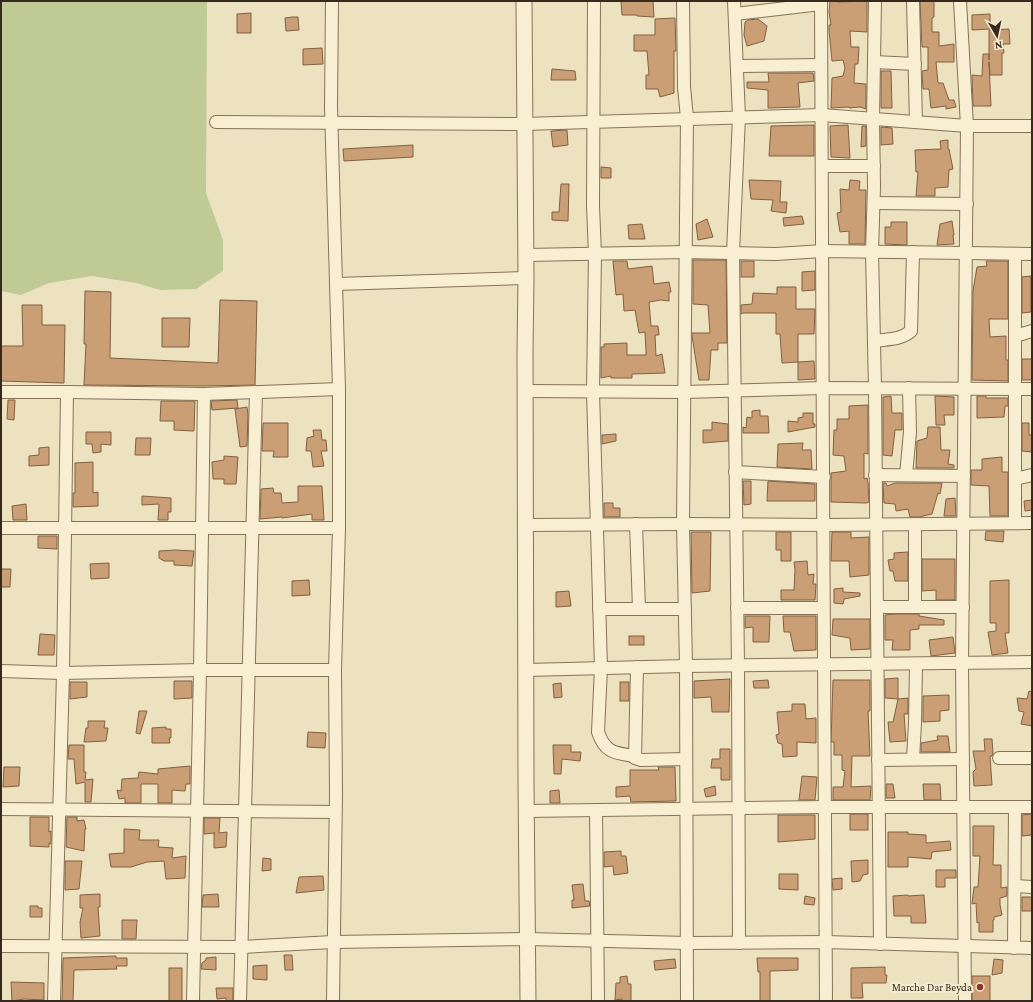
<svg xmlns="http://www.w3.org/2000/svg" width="1033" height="1002" font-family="'Crimson Pro',serif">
<rect width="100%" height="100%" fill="#ece2c0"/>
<polygon fill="#c0ca94" points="1,1 207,1 206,193 223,240 223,271 196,289 160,290 136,283 92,276 49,283 21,295 1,291"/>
<g fill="#ca9f76" stroke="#835f3f">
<polygon points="621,1 653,1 654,17 637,16 637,15 622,15"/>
<polygon points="830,1 838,1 838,2 867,1 867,32 850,31 851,47 859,47 858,64 855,64 854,83 866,84 866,109 860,107 849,108 849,107 831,108 832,78 843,76 845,68 843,60 832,61 829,30 829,25 831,25 829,12"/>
<polygon points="920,1 934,1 934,17 932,18 932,32 939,32 939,46 954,44 954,62 936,62 938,83 943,83 949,100 954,100 956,107 946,109 946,106 931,108 929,89 923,89 922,71 928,70 928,47 922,47"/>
<polygon points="251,13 251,33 237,33 237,14"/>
<polygon points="990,14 990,29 972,30 972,15"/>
<polygon points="292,17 298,17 299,30 286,31 285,18"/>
<polygon points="675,18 676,51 674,51 674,93 660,97 658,89 646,89 646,75 649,75 647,51 634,51 634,35 655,35 655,19"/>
<polygon points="758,19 767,26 764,41 747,46 744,35 745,22 748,20"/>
<polygon points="1009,29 1010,44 1003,44 1004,53 1002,53 1002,75 990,75 989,62 991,106 973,106 972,75 982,76 983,54 989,54 989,60 989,30"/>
<polygon points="322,48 323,64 303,65 303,49"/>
<polygon points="552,69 575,71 576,80 551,80"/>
<polygon points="881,71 891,71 892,108 881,108"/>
<polygon points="768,73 813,73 814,81 798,83 800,107 768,108 768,90 747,88 747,82 769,82"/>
<polygon points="814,125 814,156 769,156 771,126"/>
<polygon points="848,125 850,158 831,157 830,126"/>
<polygon points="862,126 866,126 866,146 861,147"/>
<polygon points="881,127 892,128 893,144 881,145"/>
<polygon points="567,130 568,145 553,147 551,131"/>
<polygon points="948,140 948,149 949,149 953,169 949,170 948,187 935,188 935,196 916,196 918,172 916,172 915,150 941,149 940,141"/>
<polygon points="413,145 413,157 344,161 343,149"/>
<polygon points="601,167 611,168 611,178 601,178"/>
<polygon points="749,180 781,181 780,202 787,202 786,213 771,211 773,200 751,199"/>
<polygon points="850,180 860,181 859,190 866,190 865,244 849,244 849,231 840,232 837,213 841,212 840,189 849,190"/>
<polygon points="561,184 569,184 568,221 552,220 552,212 559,212"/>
<polygon points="802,216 804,224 784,226 783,218"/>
<polygon points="707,219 713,237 698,240 696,224"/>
<polygon points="952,221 954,235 953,235 954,244 937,245 940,224"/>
<polygon points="891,222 907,222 907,245 885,244 885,227 891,227"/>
<polygon points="642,224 645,239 629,239 628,225"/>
<polygon points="693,260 726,260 727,343 718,343 718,350 711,350 709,380 699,380 692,336 692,333 710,333 708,305 693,304"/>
<polygon points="613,261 627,261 628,269 652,266 654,284 669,282 671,292 669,292 669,301 661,300 649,302 651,326 658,326 659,335 655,335 656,356 662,354 665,373 632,374 632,378 611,378 611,376 601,378 601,347 604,347 604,344 627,343 627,355 646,355 646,351 645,332 639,333 635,310 624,311 623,294 616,295"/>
<rect x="741" y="261" width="13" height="16"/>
<polygon points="986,261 1008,261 1008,319 989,319 990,337 1006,336 1006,360 1008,360 1008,381 972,380 973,291 977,267 987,266"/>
<polygon points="815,271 815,290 802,291 802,272"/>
<polygon points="1031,276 1031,312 1022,313 1022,277"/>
<polygon points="777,287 796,287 796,309 815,309 814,334 798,334 798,362 782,363 780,334 776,334 776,313 743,313 741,314 741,305 752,304 753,293 777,294"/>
<polygon points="85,291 111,292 110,358 218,363 220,300 257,301 255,385 204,386 84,385 86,344 84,344"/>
<polygon points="22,305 42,305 42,325 65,325 64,383 1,381 1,346 23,346"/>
<polygon points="162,318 190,318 189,347 162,347"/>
<rect x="1022" y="359" width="10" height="21"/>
<polygon points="814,361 815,379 798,380 798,362"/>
<polygon points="891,396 892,413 902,413 902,430 895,430 892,456 883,455 883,397"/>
<polygon points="935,396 954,397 954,415 944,415 945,425 936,425"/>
<polygon points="977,396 986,396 986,398 1008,398 1008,406 1005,406 1004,417 977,418"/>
<polygon points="8,400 15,400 14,420 7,419"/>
<polygon points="237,400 238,408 212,410 211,401"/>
<polygon points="161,401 195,401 194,431 174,430 174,421 160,421"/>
<polygon points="868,405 868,454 864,453 864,479 867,478 868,483 869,502 866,503 831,502 831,473 846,471 844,456 833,455 834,430 837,430 837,419 849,419 849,406"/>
<polygon points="247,407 248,414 247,446 240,447 235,409"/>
<polygon points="760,410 760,416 768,416 769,433 743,433 743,427 746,428 747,417 752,418 752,411"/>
<polygon points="803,413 813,413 813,424 815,424 815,427 788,432 788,421 798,422 798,418 803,417"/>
<polygon points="712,422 728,424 728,441 703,443 703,430 712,430"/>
<polygon points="263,423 288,423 288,457 273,457 274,451 262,451"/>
<polygon points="1022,423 1029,423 1029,435 1032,435 1032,452 1022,451"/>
<polygon points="928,427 940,427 941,450 950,450 948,464 954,465 954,468 916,468 917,441 927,438"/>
<polygon points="313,430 321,430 322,440 326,440 327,451 321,451 324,466 313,467 311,451 306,451 307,438 314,436"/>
<polygon points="86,432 111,432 111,445 101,444 101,452 93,453 92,444 86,444"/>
<polygon points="616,434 616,441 602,444 602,435"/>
<polygon points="136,438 151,438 150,455 135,455"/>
<polygon points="803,443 802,450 811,450 812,469 777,467 778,444"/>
<polygon points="49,447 49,465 29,466 29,456 39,455 39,448"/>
<polygon points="224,456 238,457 236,484 224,484 224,479 213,479 212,462 224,460"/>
<polygon points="1002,457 1002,472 1008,472 1008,516 990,516 989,486 971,485 971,470 982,470 982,459"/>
<polygon points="93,462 93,493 98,492 98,506 73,507 73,493 75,493 75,463"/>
<polygon points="743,481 751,481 751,504 744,505"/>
<polygon points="768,481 815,484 815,501 767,501"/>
<polygon points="883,483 886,483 887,486 895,483 942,483 940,494 938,493 932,514 919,517 910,517 908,509 896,511 895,504 884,503"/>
<polygon points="298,486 322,486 324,520 312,520 312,514 282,518 282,517 260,519 261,489 273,488 274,493 281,493 282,503 298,502"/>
<polygon points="142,496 171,498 171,512 168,512 168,520 158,520 159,504 142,505"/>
<polygon points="955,498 956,516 944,516 946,499"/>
<polygon points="1032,500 1032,510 1025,511 1024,501"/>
<polygon points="604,503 613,503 613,508 620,508 620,517 604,517"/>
<polygon points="26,504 27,520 13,520 12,506"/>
<polygon points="986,531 1004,531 1003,542 985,540"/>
<polygon points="691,532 711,532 710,591 692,593"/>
<polygon points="776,532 791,532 791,561 781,561 781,550 776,550"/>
<polygon points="832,532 851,532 851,538 869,537 869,575 850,577 849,561 831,561"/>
<polygon points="38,536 57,536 57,549 38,548"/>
<polygon points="175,550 194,551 192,566 174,565 174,561 164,561 159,558 159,551"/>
<polygon points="908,552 908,581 895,581 893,571 890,571 888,560 894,559 894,553"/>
<polygon points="922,559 955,559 955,600 936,600 936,590 922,591"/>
<polygon points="807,561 808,575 814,574 813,584 816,584 815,600 781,600 781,590 794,590 795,570 794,562"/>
<polygon points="109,563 109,578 91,579 90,564"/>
<polygon points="1,569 11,569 10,587 1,587"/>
<polygon points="309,580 310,595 292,596 292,581"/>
<polygon points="1009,580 1009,633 1005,633 1008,653 992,655 988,632 996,631 996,623 990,623 990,581"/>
<polygon points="843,588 843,592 860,593 860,596 844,599 843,604 834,603 834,589"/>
<polygon points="569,591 571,606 556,607 556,592"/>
<polygon points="895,614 919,614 919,616 944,620 944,625 919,625 919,629 910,630 910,650 892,650 893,640 885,640 885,615"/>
<polygon points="745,616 770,616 769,642 753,642 753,627 745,628"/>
<polygon points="783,616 816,616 816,650 794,651 790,632 784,632"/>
<polygon points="833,619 870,619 870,649 851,650 850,638 832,635"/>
<polygon points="40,634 55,635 54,655 38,655"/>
<rect x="629" y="636" width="15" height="9"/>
<polygon points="953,637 955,653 931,656 929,640"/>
<polygon points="898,678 898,699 885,698 885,679"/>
<polygon points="730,679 729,712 712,712 711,697 694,698 694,681"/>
<polygon points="768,680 769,688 754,688 753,681"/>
<polygon points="833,680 870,680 870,711 868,711 870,756 852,756 851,787 871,786 870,800 833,800 833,787 843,787 845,771 842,770 842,755 834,755 834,742 831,742"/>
<polygon points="174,681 192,681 192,698 174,699"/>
<polygon points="70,682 87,682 87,697 70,699"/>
<rect x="620" y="682" width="9" height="19"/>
<polygon points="561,683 562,697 554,698 553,684"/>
<polygon points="1029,691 1032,692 1032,726 1021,724 1024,712 1019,711 1017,698 1027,699"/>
<polygon points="949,695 949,710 940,711 940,721 923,722 923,696"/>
<polygon points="908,698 908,714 904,714 906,741 890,742 888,722 893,722 898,699"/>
<polygon points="792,704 805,704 806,719 816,718 816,743 797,742 797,756 783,757 782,744 778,743 776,735 779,734 777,712 792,711"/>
<polygon points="139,711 147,711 140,734 136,733"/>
<polygon points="88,721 105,721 104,728 108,728 106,741 84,742 86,728 88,728"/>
<polygon points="166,727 166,729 171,729 171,738 169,738 170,743 152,743 152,728"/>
<polygon points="308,732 326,733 325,748 307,747"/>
<polygon points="937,736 948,736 950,752 921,752 921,743 938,740"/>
<polygon points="984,739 992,739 993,753 992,756 990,756 992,785 974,786 973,772 976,769 973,751 985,751"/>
<polygon points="69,745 84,745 84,772 86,772 85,780 93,779 91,802 85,802 85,782 76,784 74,759 68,759"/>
<polygon points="553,745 571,745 571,752 581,752 580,761 562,759 561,774 554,774"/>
<polygon points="720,749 730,749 730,780 721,780 721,768 711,768 712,759 720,759"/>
<polygon points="190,766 190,784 186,784 185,791 172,790 172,803 158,803 158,784 141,784 141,803 125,803 125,798 119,799 117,790 121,791 122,779 138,778 139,772 158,774 158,769"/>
<polygon points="4,767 20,767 19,786 3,787"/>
<polygon points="658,767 675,767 676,801 631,802 630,796 616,797 616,787 630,786 630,770 659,770"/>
<polygon points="802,776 817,777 815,800 799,800"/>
<polygon points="886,784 893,784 895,798 886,798"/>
<polygon points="923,784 940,784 941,800 924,800"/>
<polygon points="715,786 716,795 706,797 704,789"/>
<polygon points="559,790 560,803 550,803 550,791"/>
<rect x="850" y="814" width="18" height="16"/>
<polygon points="1032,814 1032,835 1022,836 1022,815"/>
<polygon points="778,815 815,815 815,839 778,842"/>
<polygon points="30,817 49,817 49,832 51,831 51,844 49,843 49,847 30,846"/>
<polygon points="67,817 77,817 77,821 84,820 86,829 85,829 84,851 66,847"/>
<polygon points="204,818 220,818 219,833 227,832 226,847 214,848 214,833 215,833 204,834"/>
<polygon points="973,826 994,826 993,865 1001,865 1001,888 1007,887 1007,896 1000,898 1000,905 1002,915 994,917 994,920 993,920 993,932 979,932 979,922 977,923 976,903 972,904 974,887 978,887 980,856 973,856"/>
<polygon points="124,829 140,830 139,840 159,840 158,847 173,848 172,858 186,856 185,878 166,879 164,861 147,862 131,867 111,867 109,854 124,853"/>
<polygon points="888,832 908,832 908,834 926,835 926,843 950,841 951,850 932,852 931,859 908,857 908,867 888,867"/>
<polygon points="621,851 621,856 626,856 628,873 614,875 613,866 604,867 604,852"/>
<polygon points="263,858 271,859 271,870 262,871"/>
<polygon points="868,860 868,874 863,875 860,881 852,882 851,861"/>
<polygon points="65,861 82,861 79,889 65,890"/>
<polygon points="936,870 956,870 956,878 945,878 945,887 936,887"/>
<polygon points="779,874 798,874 798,890 779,889"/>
<polygon points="323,876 324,890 296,893 299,877"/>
<polygon points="842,878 842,889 833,890 832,879"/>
<polygon points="583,884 585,901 589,901 590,906 572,908 572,900 574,900 572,885"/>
<polygon points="100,894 100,907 98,907 100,936 81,938 80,922 83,908 80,908 80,895"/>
<polygon points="218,894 219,907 202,907 203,895"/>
<polygon points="908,895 908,896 924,895 926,923 911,923 911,916 894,916 893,896"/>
<polygon points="805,896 815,898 814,905 804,904"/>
<rect x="1022" y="897" width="10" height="14"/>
<polygon points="30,906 38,906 38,908 42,908 42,917 30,917"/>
<polygon points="122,920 137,920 136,939 122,939"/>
<polygon points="284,955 292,955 293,970 285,970"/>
<polygon points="116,956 116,958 127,958 127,966 116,966 117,969 74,970 73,1001 62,1001 63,958"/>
<polygon points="216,957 216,970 201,969 202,963 206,960 206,958"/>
<polygon points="757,958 798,958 798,970 770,971 770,1001 760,1001 760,972 758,972"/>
<polygon points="675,959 676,968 655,970 654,961"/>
<polygon points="994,959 1003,960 1002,973 992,975"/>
<polygon points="267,965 267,980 253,979 253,966"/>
<polygon points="885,967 885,975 887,975 886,983 862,983 863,998 851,998 851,968"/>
<rect x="169" y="968" width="13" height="33"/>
<polygon points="627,976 628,984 631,984 631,1001 623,1001 622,999 615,1000 616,983 620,983 620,977"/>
<rect x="972" y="976" width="18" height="25"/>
<polygon points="11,982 44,983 44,1000 24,999 12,1001"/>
<polygon points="216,988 233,988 233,1001 226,1001 226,998 217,999"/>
</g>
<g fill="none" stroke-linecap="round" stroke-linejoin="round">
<g stroke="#857358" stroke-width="14">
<g id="minor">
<polyline points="332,1 331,107 339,389 339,528 335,670 336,793 333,1001"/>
<path d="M594 1 593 206 595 254 593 391 601 668 598 732C605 753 615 753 634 756"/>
<polyline points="683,1 684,87 687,118 683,524 686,666 687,1001"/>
<polyline points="734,1 739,117 733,253 738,666 739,943"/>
<path d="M821 1C824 334 822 668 826 1001"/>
<polyline points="875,1 873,119 874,186 872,252 875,388 880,944"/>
<polyline points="913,1 916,122"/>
<polyline points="960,1 967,126 962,664 965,1001"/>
<polyline points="735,14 821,4"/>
<polyline points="874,62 915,64"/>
<polyline points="737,66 821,65"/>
<polyline points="216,122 524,124 822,115 967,126 1032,126"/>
<polyline points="822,166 874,166"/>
<polyline points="874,203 967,204"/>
<polyline points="526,255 686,252 776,254 823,251 1032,254"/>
<polyline points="336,284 526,278"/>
<polyline points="1015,336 1032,331"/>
<path d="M874 341C887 339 901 340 911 331L913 252"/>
<polyline points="525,391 684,392 824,388 1032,389"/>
<polyline points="1,392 67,392 63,673 54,1001"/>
<polyline points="67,392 204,394 339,389"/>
<polyline points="735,472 824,477"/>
<polyline points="875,475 964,476"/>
<polyline points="906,475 910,432 909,388"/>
<polyline points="1015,479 1032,475"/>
<polyline points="1015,523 1015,254"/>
<polyline points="636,524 639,609"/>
<polyline points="915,524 915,607"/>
<polyline points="526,525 683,524 824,525 1032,523"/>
<polyline points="1,528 339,528"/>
<polyline points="877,607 963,607"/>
<polyline points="737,608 823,608"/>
<polyline points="599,609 685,609"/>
<polyline points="637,667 635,758 641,760 686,759"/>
<polyline points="526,670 686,666 1032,662"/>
<polyline points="1,671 63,673 200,670 335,670"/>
<polyline points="999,758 1032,758"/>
<polyline points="913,759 915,723 916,664"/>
<polyline points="878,760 963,759"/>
<polyline points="1,809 335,812"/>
<polyline points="596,810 598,1001"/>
<polyline points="526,811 825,807 1032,807"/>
<polyline points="1015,886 1032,887"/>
<polyline points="1,946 242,947 333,942 528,939 687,943 825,942 1032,948"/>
<polyline points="1014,948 1015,807"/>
<polyline points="193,1001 200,670 204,394"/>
<polyline points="240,1001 256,392"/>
</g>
</g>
<g stroke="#857358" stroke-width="17">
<polyline id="tertiary" points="524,1 526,278 525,352 526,783 528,1001"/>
</g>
<use href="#minor" stroke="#f8efd3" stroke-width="12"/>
<use href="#tertiary" stroke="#f8efd3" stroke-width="15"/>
</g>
<circle fill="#92312a" stroke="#f4eccf" stroke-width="1.5" cx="980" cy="987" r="4"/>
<g text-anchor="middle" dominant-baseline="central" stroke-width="4" stroke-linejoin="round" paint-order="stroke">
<g font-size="11" fill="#352a1d" stroke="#f4eccf" text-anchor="end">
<text x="972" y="987">Marche Dar Beyda</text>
</g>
</g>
<rect width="1033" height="1002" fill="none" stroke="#352a1d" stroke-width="4"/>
<g transform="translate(997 36) rotate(171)" stroke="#f4eccf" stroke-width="3" paint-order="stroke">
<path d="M0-3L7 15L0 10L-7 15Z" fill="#352a1d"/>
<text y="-6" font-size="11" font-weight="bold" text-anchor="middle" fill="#352a1d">N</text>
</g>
</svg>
